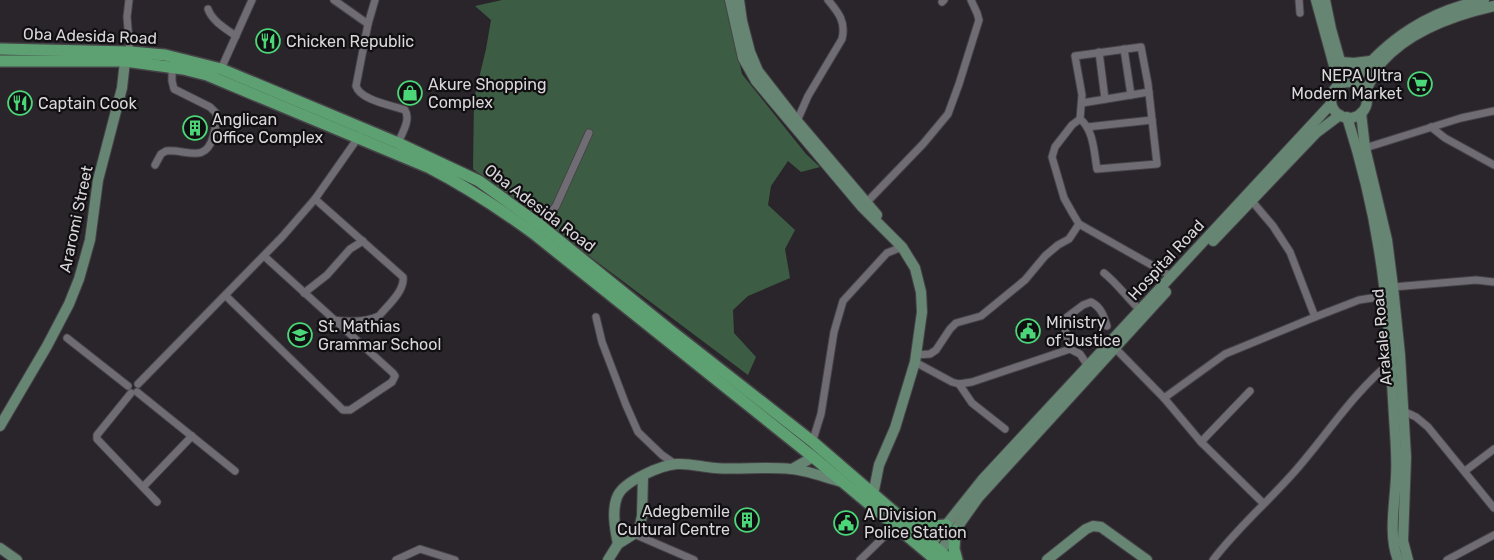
<svg xmlns="http://www.w3.org/2000/svg" width="1494" height="560" font-family="Rubik,sans-serif">
<rect width="100%" height="100%" fill="#29252b"/>
<polygon fill="#3c5d43" points="502,0 726,0 742,74 806,154 820,167 801,172 788,161 771,186 768,205 795,230 785,249 790,278 748,296 733,310 734,333 756,357 748,375 473,169 474,99 486,49 491,20 475,6"/>
<g fill="none" stroke-linecap="round" stroke-linejoin="round">
<g stroke="#464348" stroke-width="9">
<g id="street">
<polyline points="129,0 127,17 130,52"/>
<path d="M334 0 368 24 356 86C360 100 391 105 405 110 411 120 402 133 398 143"/>
<polyline points="1299,0 1300,13"/>
<polyline points="942,2 944,0"/>
<path d="M208 9C212 21 226 29 236 36"/>
<polyline points="368,24 375,0"/>
<polyline points="1124,49 1131,95"/>
<polyline points="1099,52 1105,99"/>
<polyline points="221,69 252,0"/>
<polyline points="1082,103 1149,92"/>
<path d="M1080 119C1094 130 1094 153 1097 169L1157 164 1148 84 1141 47 1075 56 1082 95 1080 119 1072 125 1055 147 1052 157 1064 198 1073 214 1079 224 1171 276"/>
<path d="M797 121 808 96 842 39C846 22 839 13 828 0"/>
<polyline points="1087,127 1152,120"/>
<polyline points="1431,127 1445,138 1494,165"/>
<polyline points="1365,148 1461,118 1494,111"/>
<path d="M155 165 161 154 166 151C187 149 205 164 213 137 215 128 218 121 216 113L210 107 174 89 172 81V67"/>
<path d="M315 199 403 277C405 291 387 306 379 316 366 322 348 322 333 320"/>
<polyline points="1251,200 1273,226 1290,252 1315,317"/>
<polyline points="867,202 923,144 948,114 959,84 979,20 977,13 971,0"/>
<polyline points="540,225 556,206 589,133"/>
<path d="M1104 273C1118 284 1127 298 1140 310"/>
<polyline points="1393,287 1476,280 1494,282"/>
<polyline points="304,293 327,275 350,249 363,241"/>
<polyline points="226,296 343,410 350,410 392,382 395,376 393,373 264,256"/>
<polyline points="596,317 602,342 626,405 638,432 662,455 675,464"/>
<polyline points="67,338 128,386"/>
<polyline points="1115,348 1164,398 1201,442 1263,503"/>
<path d="M1070 349 1063 320 1083 305 1091 302C1101 307 1104 316 1107 326"/>
<polyline points="916,355 930,354 936,350 950,329 956,323 981,316 1025,280 1045,256 1058,245 1069,239 1079,224"/>
<polyline points="915,362 952,382 959,384 972,382 1070,349 1080,354 1088,366"/>
<polyline points="138,384 282,237 315,199 360,135"/>
<polyline points="959,384 972,403 1005,429"/>
<polyline points="137,392 235,471"/>
<polyline points="131,393 97,435 97,439 157,502"/>
<polyline points="1164,398 1225,354 1315,317 1359,300 1385,296"/>
<polyline points="1401,410 1416,417 1428,427 1494,508"/>
<polyline points="1201,442 1250,391"/>
<polyline points="812,443 821,414 834,332 843,301 887,253 902,247"/>
<polyline points="1465,471 1494,449"/>
<polyline points="143,487 192,436"/>
<polyline points="634,534 694,560"/>
<polyline points="396,560 420,549 455,560"/>
<polyline points="860,560 895,526"/>
<path d="M1213 560C1238 527 1269 501 1296 470 1329 432 1353 393 1392 361"/>
<polyline points="1447,560 1494,535"/>
</g>
</g>
<g stroke="#464348" stroke-width="12">
<g id="secondary">
<polyline points="730,0 743,58 756,81 862,207 902,247 915,268 921,292 922,312 915,362 895,428 879,465 873,495"/>
<polyline points="739,0 742,21 750,52 758,71 797,121 877,215"/>
<polyline points="1316,0 1339,84"/>
<polyline points="1325,0 1331,29 1346,82"/>
<polyline points="1341,62 1354,63 1370,61"/>
<path d="M1353 82C1388 38 1429 11 1484 0"/>
<circle cx="1349" cy="100" r="18"/>
<path d="M1365 92C1370 83 1375 71 1382 62 1410 30 1454 15 1494 6"/>
<polyline points="1361,113 1365,148 1387,240 1393,287 1400,355 1406,457 1403,541 1408,560"/>
<path d="M1347 117C1361 161 1372 205 1379 250 1389 310 1391 371 1395 432 1396 447 1397 462 1396 477 1395 503 1388 535 1398 560"/>
<polyline points="1213,241 1316,133 1340,115"/>
<polyline points="0,426 47,346 69,304 79,279 90,240 98,180 122,88 125,61"/>
<polyline points="792,469 813,457"/>
<path d="M618 544C615 530 611 509 618 495 625 481 661 465 677 464 689 463 702 467 715 468 740 470 765 466 791 469 807 470 826 478 842 482"/>
<polyline points="0,548 17,560"/>
<polyline points="927,549 982,480 1331,104"/>
<polyline points="937,556 978,498 1166,292"/>
<polyline points="608,560 618,544 634,534 640,525 642,516 643,476"/>
<polyline points="1047,560 1086,529 1093,526 1101,527 1147,560"/>
</g>
</g>
<g stroke="#464348" stroke-width="14">
<g id="primary">
<polyline points="0,49 130,52 165,55 221,69 398,143 479,181 540,225 670,330 813,442 950,560"/>
<path d="M0 61H125L183 69 207 75 430 168C467 187 500 209 533 233L813 457 936 560"/>
<polyline points="909,526 920,527 946,525"/>
<polyline points="955,531 954,549 957,560"/>
</g>
</g>
<use href="#street" stroke="#706c73" stroke-width="7"/>
<use href="#secondary" stroke="#668673" stroke-width="10"/>
<use href="#primary" stroke="#5da172" stroke-width="11"/>
</g>
<defs>
<g id="restaurant-ring" transform="scale(1.25)"><circle r="9.5" fill="#110f12" stroke="#4bd677" stroke-width="1.5"/><path d="M-5-6h1v4h1v-4h1v4h1v-4h1v5L-1.5 .5V6h-2V.5L-5-1ZM5-6V6H3V1.5H1.5Q1.5-4 5-6Z" fill="#4bd677"/></g>
<g id="supermarket-ring" transform="scale(1.25)"><circle r="9.5" fill="#110f12" stroke="#4bd677" stroke-width="1.5"/><path d="M-6-5.5h2.5l.6 2H6L4.5 2H-2.5L-4.4-4H-6ZM-1.5 3.2a1.3 1.3 0 1 0 .1 0ZM3 3.2a1.3 1.3 0 1 0 .1 0Z" fill="#4bd677"/></g>
<g id="shop-ring" transform="scale(1.25)"><circle r="9.5" fill="#110f12" stroke="#4bd677" stroke-width="1.5"/><path d="M-5-2.5h2.3a2.7 3.5 0 0 1 5.4 0H5L5.5 6h-11ZM-1.5-2.5h3a1.5 2.3 0 0 0-3 0Z" fill="#4bd677"/></g>
<g id="building-ring" transform="scale(1.25)"><circle r="9.5" fill="#110f12" stroke="#4bd677" stroke-width="1.5"/><path d="M-4-6H4V6H1V3H-1V6H-4ZM-2.5-4.3h1.7v1.8h-1.7ZM.8-4.3h1.7v1.8H.8ZM-2.5-1h1.7V.8h-1.7ZM.8-1h1.7V.8H.8Z" fill="#4bd677"/></g>
<g id="civic-ring" transform="scale(1.25)"><circle r="9.5" fill="#110f12" stroke="#4bd677" stroke-width="1.5"/><path d="M-.6-6.5H3V-4.5H.6V-3L4-1V1h2V6H-6V1h2V-1L-.6-3ZM-1.2 2.5V6h2.4V2.5Z" fill="#4bd677"/></g>
<g id="school-ring" transform="scale(1.25)"><circle r="9.5" fill="#110f12" stroke="#4bd677" stroke-width="1.5"/><path d="M0-5L7-2L0 1L-7-2ZM-4 1L0 2.5L4 1V4Q0 6-4 4Z" fill="#4bd677"/></g>
</defs>
<g fill-rule="evenodd">
<use href="#restaurant-ring" x="268" y="41"/>
<use href="#supermarket-ring" x="1420" y="84"/>
<use href="#shop-ring" x="410" y="93"/>
<use href="#restaurant-ring" x="20" y="103"/>
<use href="#building-ring" x="195" y="128"/>
<use href="#civic-ring" x="1028" y="331"/>
<use href="#school-ring" x="300" y="335"/>
<use href="#building-ring" x="747" y="520"/>
<use href="#civic-ring" x="846" y="523"/>
</g>
<g text-anchor="middle" dominant-baseline="central" stroke-width="4.5" stroke-linejoin="round" paint-order="stroke">
<g font-size="16" fill="#dad7db" stroke="#110f12">
<text transform="translate(90 36) rotate(2)">Oba Adesida Road</text>
<text transform="translate(540 208) rotate(37)">Oba Adesida Road</text>
<text transform="translate(76 219) rotate(-78)">Araromi Street</text>
<text transform="translate(1166 260) rotate(-47)">Hospital Road</text>
<text transform="translate(1382 337) rotate(-95)">Arakale Road</text>
</g>
<g font-size="16" fill="#dad7db" stroke="#110f12" text-anchor="start">
<text x="286" y="41">Chicken Republic</text>
<text x="1402" y="75" text-anchor="end">NEPA Ultra<tspan x="1402" dy="18">Modern Market</tspan></text>
<text x="428" y="84">Akure Shopping<tspan x="428" dy="18">Complex</tspan></text>
<text x="38" y="103">Captain Cook</text>
<text x="212" y="119">Anglican<tspan x="212" dy="18">Office Complex</tspan></text>
<text x="1046" y="322">Ministry<tspan x="1046" dy="18">of Justice</tspan></text>
<text x="318" y="326">St. Mathias<tspan x="318" dy="18">Grammar School</tspan></text>
<text x="730" y="511" text-anchor="end">Adegbemile<tspan x="730" dy="18">Cultural Centre</tspan></text>
<text x="864" y="514">A Division<tspan x="864" dy="18">Police Station</tspan></text>
</g>
</g>
</svg>
